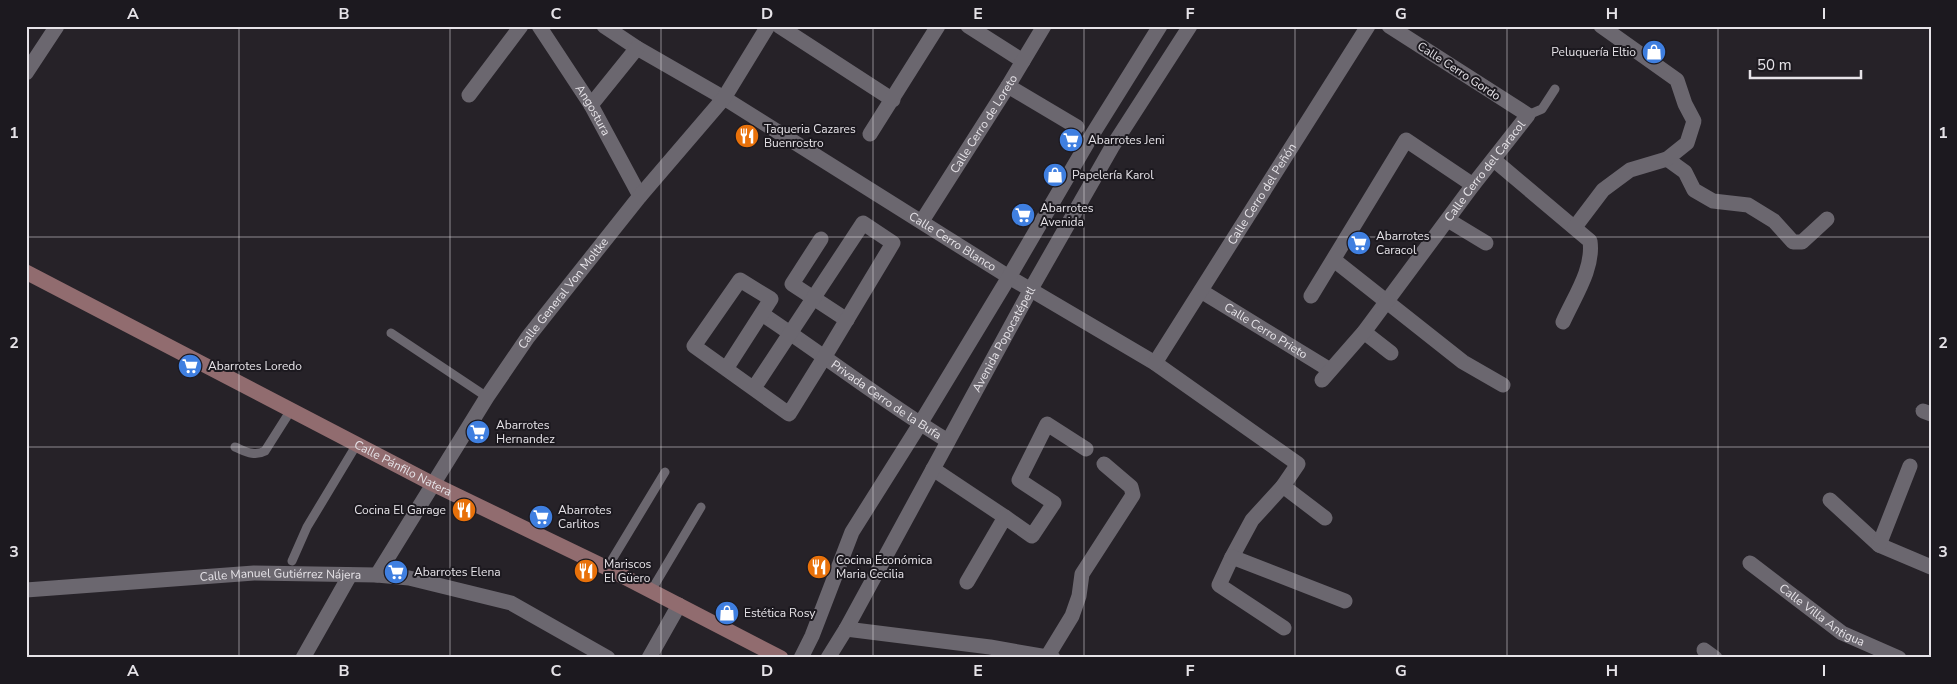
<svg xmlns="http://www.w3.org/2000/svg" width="1957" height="684" font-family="'Nunito Sans',sans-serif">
<rect width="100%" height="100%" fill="#262228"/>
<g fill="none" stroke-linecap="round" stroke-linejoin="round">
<g stroke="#6b676f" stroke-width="9">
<polyline points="1528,115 1542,109 1555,89"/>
<polyline points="391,333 487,397"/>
<path d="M235 447C245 451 254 457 265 451L291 410"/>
<polyline points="292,561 307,527 357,444"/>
<polyline points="607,568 665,472"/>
<polyline points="651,591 701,507"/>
</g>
<g stroke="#6b676f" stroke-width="15">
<path id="s1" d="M539 26 591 105 640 196"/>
<path id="s2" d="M604 26 637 48 724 98 1009 277 1155 363 1298 464 1283 486 1252 520 1232 557 1219 585 1284 628"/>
<polyline points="779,26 893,100"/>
<polyline points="968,26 1023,61"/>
<polyline points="26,73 57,26"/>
<polyline points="1008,86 1077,127"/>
<polyline points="469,95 521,26"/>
<polyline points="591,105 637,48"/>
<polyline points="870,134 938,26"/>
<polyline points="1667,159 1685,172 1694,190 1713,201 1748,205 1774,221 1793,242 1802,242 1827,219"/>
<path d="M1494 160 1590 241C1594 269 1574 297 1563 322"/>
<polyline points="1448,220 1486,243"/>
<path id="s3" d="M922 221 1008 86 1044 26"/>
<polyline points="1575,227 1603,190 1630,170 1667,159 1687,143 1694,121 1685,104 1677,80 1601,26"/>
<polyline points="821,239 792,284 847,320"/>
<polyline points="1334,260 1463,362 1503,385"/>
<path id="s4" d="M1201 291 1330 370"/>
<polyline points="1311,296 1406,140 1473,185"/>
<path id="s5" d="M762 314C825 356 884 402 948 441"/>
<polyline points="1364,332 1391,353"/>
<path id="s6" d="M1155 363 1368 26"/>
<polyline points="726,369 771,299 740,280 694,346 789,414 825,356 893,243 863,223 754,388"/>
<path id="s7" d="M1322 380 1364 332 1473 185 1528 115 1389 26"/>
<polyline points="1923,411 1931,414"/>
<polyline points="933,469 1005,517"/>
<polyline points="1283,486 1325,518"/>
<polyline points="1830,500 1879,545 1931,567"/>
<polyline points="1879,545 1910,466"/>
<polyline points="1232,557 1345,601"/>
<path id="s8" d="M1750 563 1842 633 1899 658"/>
<path id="s9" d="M377 575 487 397 528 337 640 196 724 98 768 26"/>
<polyline points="967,582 1005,517 1032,536 1054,503 1019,480 1047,424 1086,449"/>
<path id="s10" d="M26 590 254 573 377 575 409 578 511 603 608 658"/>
<polyline points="846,629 990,647 1053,658"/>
<polyline points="1704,650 1715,658"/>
<polyline points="1047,657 1072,616 1079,596 1082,574 1133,495 1131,487 1104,464"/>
<polyline points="303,658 350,575"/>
<polyline points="649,658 679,605"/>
</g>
<g stroke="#6b676f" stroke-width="15">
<polyline points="801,658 812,636 852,532 920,424 1009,277 1092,135 1160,26"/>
<path id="s11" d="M828 658 846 629 1031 289 1112 147 1190 26"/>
</g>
<path stroke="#916c6f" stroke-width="15" id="s12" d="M26 272 433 484 607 568 781 658"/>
</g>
<path fill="none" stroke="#e6e3e8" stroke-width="1" stroke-opacity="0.55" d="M239 26V658M450 26V658M661 26V658M873 26V658M1084 26V658M1295 26V658M1507 26V658M1718 26V658M26 237H1931M26 447H1931"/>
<defs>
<g id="shop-disc" transform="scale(1.25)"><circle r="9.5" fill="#3f7fe0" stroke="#1c191f"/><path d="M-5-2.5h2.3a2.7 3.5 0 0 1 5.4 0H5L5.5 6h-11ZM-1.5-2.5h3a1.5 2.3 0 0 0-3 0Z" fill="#fff"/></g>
<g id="restaurant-disc" transform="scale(1.25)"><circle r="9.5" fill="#e8710a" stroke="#1c191f"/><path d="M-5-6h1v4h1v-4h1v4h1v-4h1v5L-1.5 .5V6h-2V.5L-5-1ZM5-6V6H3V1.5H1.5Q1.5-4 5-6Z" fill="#fff"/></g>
<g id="supermarket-disc" transform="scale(1.25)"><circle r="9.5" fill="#3f7fe0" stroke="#1c191f"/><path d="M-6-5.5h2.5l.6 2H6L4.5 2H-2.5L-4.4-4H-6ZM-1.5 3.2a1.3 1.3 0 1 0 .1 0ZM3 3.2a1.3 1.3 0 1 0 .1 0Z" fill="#fff"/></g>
</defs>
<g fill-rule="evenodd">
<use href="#shop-disc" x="1654" y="52"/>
<use href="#restaurant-disc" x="747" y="136"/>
<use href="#supermarket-disc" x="1071" y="140"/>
<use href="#shop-disc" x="1055" y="175"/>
<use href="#supermarket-disc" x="1023" y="215"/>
<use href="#supermarket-disc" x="1359" y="243"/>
<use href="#supermarket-disc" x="190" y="366"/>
<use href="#supermarket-disc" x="478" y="432"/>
<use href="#restaurant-disc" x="464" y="510"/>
<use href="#supermarket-disc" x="541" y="517"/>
<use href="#restaurant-disc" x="819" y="567"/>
<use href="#restaurant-disc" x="586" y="571"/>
<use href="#supermarket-disc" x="396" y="572"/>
<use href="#shop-disc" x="727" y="613"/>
</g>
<g text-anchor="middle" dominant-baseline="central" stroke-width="4" stroke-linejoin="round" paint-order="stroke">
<g font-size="12" fill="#e6e3e8" stroke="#1c191f" text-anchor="start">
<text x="1636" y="52" text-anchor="end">Peluquería Eltio</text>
<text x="764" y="129">Taqueria Cazares<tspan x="764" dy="14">Buenrostro</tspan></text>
<text x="1088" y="140">Abarrotes Jeni</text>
<text x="1072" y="175">Papelería Karol</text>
<text x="1040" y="208">Abarrotes<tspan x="1040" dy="14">Avenida</tspan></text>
<text x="1376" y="236">Abarrotes<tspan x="1376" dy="14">Caracol</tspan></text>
<text x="208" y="366">Abarrotes Loredo</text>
<text x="496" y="425">Abarrotes<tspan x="496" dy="14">Hernandez</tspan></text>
<text x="446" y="510" text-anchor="end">Cocina El Garage</text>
<text x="558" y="510">Abarrotes<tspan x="558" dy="14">Carlitos</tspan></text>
<text x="836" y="560">Cocina Económica<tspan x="836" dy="14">Maria Cecilia</tspan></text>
<text x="604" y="564">Mariscos<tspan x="604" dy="14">El Güero</tspan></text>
<text x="414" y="572">Abarrotes Elena</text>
<text x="744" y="613">Estética Rosy</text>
</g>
<g font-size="12" fill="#e6e3e8" stroke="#1c191f">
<text transform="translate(1459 71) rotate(33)">Calle Cerro Gordo</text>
<text stroke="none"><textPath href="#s1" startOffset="100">Angostura</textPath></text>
<text stroke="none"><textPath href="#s3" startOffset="115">Calle Cerro de Loreto</textPath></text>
<text stroke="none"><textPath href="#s7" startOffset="265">Calle Cerro del Caracol</textPath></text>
<text stroke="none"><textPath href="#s6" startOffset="200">Calle Cerro del Peñón</textPath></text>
<text stroke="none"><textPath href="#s2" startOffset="410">Calle Cerro Blanco</textPath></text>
<text stroke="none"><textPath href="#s9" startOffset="338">Calle General Von Moltke</textPath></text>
<text stroke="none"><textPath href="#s4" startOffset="76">Calle Cerro Prieto</textPath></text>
<text stroke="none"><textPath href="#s11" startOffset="364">Avenida Popocatépetl</textPath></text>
<text stroke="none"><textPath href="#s5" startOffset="151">Privada Cerro de la Bufa</textPath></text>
<text stroke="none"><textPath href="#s12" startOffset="425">Calle Pánfilo Natera</textPath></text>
<text stroke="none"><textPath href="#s10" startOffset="255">Calle Manuel Gutiérrez Nájera</textPath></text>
<text stroke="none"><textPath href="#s8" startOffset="89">Calle Villa Antigua</textPath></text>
</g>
</g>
<rect width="1957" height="684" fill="none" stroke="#1c191f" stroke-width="55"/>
<path d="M1750 70v8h111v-8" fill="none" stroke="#e6e3e8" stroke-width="2.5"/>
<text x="1757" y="70" font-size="15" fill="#e6e3e8" stroke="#1c191f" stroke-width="4" paint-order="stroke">50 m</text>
<rect x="28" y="28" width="1902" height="628" fill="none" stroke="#e6e3e8" stroke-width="2"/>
<g font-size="16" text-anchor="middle" font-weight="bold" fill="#e6e3e8">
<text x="133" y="19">A</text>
<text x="344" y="19">B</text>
<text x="556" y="19">C</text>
<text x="767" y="19">D</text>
<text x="978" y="19">E</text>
<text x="1190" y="19">F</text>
<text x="1401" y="19">G</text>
<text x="1612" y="19">H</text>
<text x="1824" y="19">I</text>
<text x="14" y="138">1</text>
<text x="1943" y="138">1</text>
<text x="14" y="348">2</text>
<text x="1943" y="348">2</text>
<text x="14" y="557">3</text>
<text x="1943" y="557">3</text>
<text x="133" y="676">A</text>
<text x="344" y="676">B</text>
<text x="556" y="676">C</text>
<text x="767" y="676">D</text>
<text x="978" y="676">E</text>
<text x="1190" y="676">F</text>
<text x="1401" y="676">G</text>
<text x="1612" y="676">H</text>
<text x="1824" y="676">I</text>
</g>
</svg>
